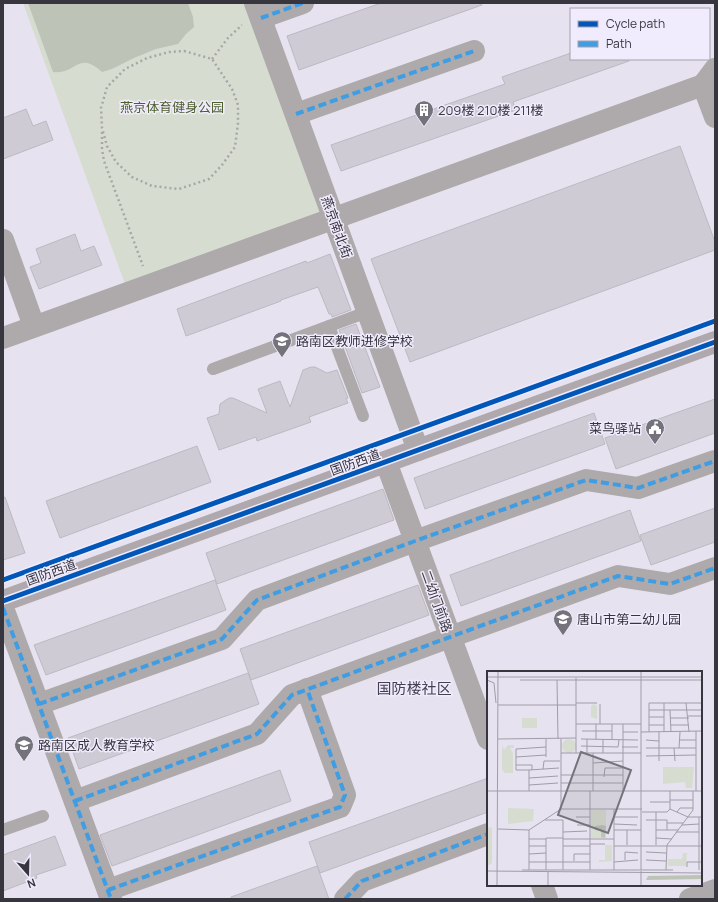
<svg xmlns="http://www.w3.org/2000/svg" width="718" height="902" font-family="Manrope,'Noto Sans SC',sans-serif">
<rect width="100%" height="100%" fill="#e6e2ef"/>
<polygon fill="#d7dcd1" points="23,3 245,3 321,212 125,284"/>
<path fill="#bec3b8" d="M28 3H188L193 17 194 27 186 34 178 44 156 49 134 58 112 69 102 72C77 50 77 75 53 72Z"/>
<g fill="#cecbd5" stroke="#bcb9c3">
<polygon points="381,3 481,3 482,5 299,70 287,36"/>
<polygon points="571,53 571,59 628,59 629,61 513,102 516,110 341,171 331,145 505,84 502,77"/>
<polygon points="26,109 33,126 46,121 53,140 3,159 3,118"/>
<polygon points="680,146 715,242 715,250 410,362 371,259"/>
<polygon points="75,234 81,251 94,246 102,265 39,289 30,267 41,263 36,249"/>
<polygon points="330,254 351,310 332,317 331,314 329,314 318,287 281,300 281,301 186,336 177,309 306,261 307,263"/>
<polygon points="356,324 380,387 362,393 339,330"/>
<polygon points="311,367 315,367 327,373 337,370 348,398 346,399 348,403 309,417 311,422 257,441 256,437 219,450 207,418 219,414 220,404 229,398 233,398 267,413 258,389 280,381 290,407 303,370"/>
<polygon points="715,399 715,433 616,469 605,438"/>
<polygon points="594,413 605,444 425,509 414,478"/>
<polygon points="197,446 211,482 60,538 46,501"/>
<polygon points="383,489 394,520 217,584 206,553"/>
<polygon points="5,497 25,553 3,560 3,498"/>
<polygon points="715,508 715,542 651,565 640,535"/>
<polygon points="630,510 641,541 461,606 450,575"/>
<polygon points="215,580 226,610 46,675 34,645"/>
<polygon points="418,585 429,615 251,680 240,649"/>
<polygon points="248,673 259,704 79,769 68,738"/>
<polygon points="280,770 291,801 112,866 100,835"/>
<polygon points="488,778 488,812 320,873 309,842"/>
<polygon points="55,836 66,865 36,875 37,878 3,891 3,855"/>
<polygon points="317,866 329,899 232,899 231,897"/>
</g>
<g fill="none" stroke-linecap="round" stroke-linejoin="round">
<g stroke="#a9a6a8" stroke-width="2.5" stroke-dasharray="2 3" stroke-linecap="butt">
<polygon points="184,51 212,59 232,89 238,105 238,123 235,147 222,165 209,179 179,189 152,186 132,177 116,162 107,146 102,128 101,108 107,87 125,69 147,58 169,52"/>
<polyline points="212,59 228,38 242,25"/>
<polyline points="102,132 102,149 104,161 143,266"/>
</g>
<g stroke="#aea9ab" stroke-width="12">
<polyline points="329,326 363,416"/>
<polyline points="213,369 367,312"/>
<polyline points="3,830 43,816"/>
</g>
<g stroke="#aea9ab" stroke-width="22">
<polyline points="255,3 418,450"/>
<polyline points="261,18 303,3"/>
<polyline points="703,85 715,117"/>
<polyline points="703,85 715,69"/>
<polyline points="296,114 474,51"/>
<polyline points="3,240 34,326"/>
<polyline points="3,338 703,85"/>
<polyline points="386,462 488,739"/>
<polyline points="3,608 111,899"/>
<polyline points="39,704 222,639 257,600 415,541 586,480 638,488 715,461"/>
<polyline points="75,801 257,734 292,695 450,637 618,576 670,584 715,568"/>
<polyline points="542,885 547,899"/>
<polyline points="108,890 340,807 345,795 307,689"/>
<polyline points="345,899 362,881 488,834"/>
<polyline points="690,899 715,890"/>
</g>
<polyline stroke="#afa8ac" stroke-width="22" points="3,601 715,342"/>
<g stroke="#3e9de3" stroke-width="4" stroke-dasharray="8 4" stroke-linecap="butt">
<polyline points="261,18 303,3"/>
<polyline points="296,114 474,51"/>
<polyline points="3,608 111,899"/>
<polyline points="39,704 222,639 257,600 415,541 586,480 638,488 715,461"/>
<polyline points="75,801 257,734 292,695 450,637 618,576 670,584 715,568"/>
<polyline points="108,890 340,807 345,795 307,689"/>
<polyline points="345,899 362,881 488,834"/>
</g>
<g stroke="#f0ebfd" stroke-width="8">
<g id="cycleway">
<polyline points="3,580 715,321"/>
<polyline points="3,601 715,342"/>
</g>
</g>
<use href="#cycleway" stroke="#0057b8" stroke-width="5"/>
</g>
<defs>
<g id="building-pin" transform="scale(1)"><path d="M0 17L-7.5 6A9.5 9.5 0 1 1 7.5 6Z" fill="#74727b" stroke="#f0ebfd"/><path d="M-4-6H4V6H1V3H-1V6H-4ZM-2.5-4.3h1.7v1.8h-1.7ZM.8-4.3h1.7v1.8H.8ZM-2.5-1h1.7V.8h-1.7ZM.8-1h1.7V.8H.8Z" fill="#fff"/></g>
<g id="university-pin" transform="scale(1)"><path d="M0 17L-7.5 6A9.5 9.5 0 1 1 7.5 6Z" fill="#74727b" stroke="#f0ebfd"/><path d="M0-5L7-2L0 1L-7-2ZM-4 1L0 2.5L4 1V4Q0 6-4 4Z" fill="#fff"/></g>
<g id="civic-pin" transform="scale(1)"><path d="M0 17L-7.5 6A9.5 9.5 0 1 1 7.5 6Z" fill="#74727b" stroke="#f0ebfd"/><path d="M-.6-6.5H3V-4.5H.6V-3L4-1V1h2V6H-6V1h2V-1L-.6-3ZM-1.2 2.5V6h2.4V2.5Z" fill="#fff"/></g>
<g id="school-pin" transform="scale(1)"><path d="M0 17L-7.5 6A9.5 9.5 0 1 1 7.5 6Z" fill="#74727b" stroke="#f0ebfd"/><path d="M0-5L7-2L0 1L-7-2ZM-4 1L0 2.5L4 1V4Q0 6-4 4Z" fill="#fff"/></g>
</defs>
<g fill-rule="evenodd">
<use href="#building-pin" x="424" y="110"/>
<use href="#university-pin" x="282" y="341"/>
<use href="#civic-pin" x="655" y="428"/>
<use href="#school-pin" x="563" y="619"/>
<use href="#school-pin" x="24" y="745"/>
</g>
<g text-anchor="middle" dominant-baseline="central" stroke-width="3" stroke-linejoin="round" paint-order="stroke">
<g font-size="13" fill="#4d5e2f" stroke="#f0ebfd">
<text x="172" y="107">燕京体育健身公园</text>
</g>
<g font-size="13" fill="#37353d" stroke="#f0ebfd" text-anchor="start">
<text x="438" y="110">209楼 210楼 211楼</text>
<text x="296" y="341">路南区教师进修学校</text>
<text x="641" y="428" text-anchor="end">菜鸟驿站</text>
<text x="577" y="619">唐山市第二幼儿园</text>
<text x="38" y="745">路南区成人教育学校</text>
</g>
<g font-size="13" fill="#37353d" stroke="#f0ebfd">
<text transform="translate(337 227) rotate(70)">燕京南北街</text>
<text transform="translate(355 462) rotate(-20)">国防西道</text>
<text transform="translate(51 572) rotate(-20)">国防西道</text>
<text transform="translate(437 601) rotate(70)">二幼门前路</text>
</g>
<g font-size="15" fill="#464052" stroke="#f0ebfd">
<text x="414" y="688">国防楼社区</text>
</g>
</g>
<g transform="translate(487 671)">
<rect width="215" height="215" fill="#e6e2ef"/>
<path d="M107 33 110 35V48L104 46V35ZM35 47H50V57H35ZM75 75a7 7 0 1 1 14 0a7 7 0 1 1-14 0ZM15 74 17 79 21 74H27V77H23L26 82V102H18L15 99ZM176 96H207L205 117H202V111V117H199L198 111 176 113ZM21 137 47 138 46 150 21 153ZM104 139H119V167H104ZM0 156 5 157V192L0 195ZM118 174H125V190L112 191V189H118ZM196 182H200L199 195H181V188H195Z" fill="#d7dcd1"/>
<path d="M115 154 119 155 118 167 114 166V160L108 159V155ZM215 204V208L159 209 161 205Z" fill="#bec3b8"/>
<path fill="none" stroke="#a09da8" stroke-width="1" d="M154 0V199M0 6H215M89 7V82M0 9 7 12 9 32M33 9H215M70 9 71 68M89 32H110M177 32V61M199 32 202 61M11 34H89M162 39H215M183 39 184 61M201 45H215M162 46H177M183 47H202M89 53H154M113 53V33M162 54H177M184 54H202M95 60H125M136 61H151M154 61 215 60M162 61V32H215M172 61V90M11 68 89 67M59 68V86M74 68V138M94 68 151 69M109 68V53M125 68V53M159 69 172 70M193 69H209M94 75 131 76 132 69M135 76H151M159 77H209M187 77 188 90M192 77 193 61M74 82H154M100 82V68M106 82V120M116 82V68M159 85 209 84M29 86 59 84M106 92 136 90M29 94H45V99M56 98 57 90H73M42 99H29V78L59 76M74 104H136M117 106 118 97H136M42 107 71 105M74 112H136M42 114 71 112M0 120H215M42 120V99L72 97M103 120V199M136 120V53M183 120V138L201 146H215M209 120V60M183 129H206M163 131H183M74 138H155M155 141H180L183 138M169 141V174M190 141 193 137H206M89 146H103M127 146H151M212 146V199M58 149H76V199M159 149H180V159M180 152H196M127 153 150 154M90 154H103M195 154 212 153M11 158 42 159 74 138M42 159V199M127 159H154M140 159V174M169 159H191M76 161 100 160M189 161H212M169 167 185 168M42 168H59M76 168H127M103 173H118M42 175H59M76 175H103M127 175H215M159 181 179 182M42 183 59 182M138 189V181L151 182M159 189 179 190M87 190V183H103M42 191H103M127 191 151 189M200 196V191H215M35 199H186M59 199V167H76M127 199V138M179 199 180 174 206 139V120M0 200 215 202M154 200V215M10 215 11 0M61 215V201"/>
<path fill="#74727b" fill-opacity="0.15" stroke="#74727b" stroke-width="2" d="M94 81 144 99 121 162 71 144Z"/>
<rect width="215" height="215" fill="none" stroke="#37353d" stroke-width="2"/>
</g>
<rect width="718" height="902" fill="none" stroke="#37353d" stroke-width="8"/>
<rect x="570" y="8" width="140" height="52" fill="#f0ebfd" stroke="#a6a2b0"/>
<rect x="578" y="21" width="20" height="6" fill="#0057b8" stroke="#a6a2b0"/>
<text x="606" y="28" font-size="12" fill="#37353d">Cycle path</text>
<rect x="578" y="41" width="20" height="6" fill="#3e9de3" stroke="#a6a2b0"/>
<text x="606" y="48" font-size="12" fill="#37353d">Path</text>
<g transform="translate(28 874) rotate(160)" stroke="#f0ebfd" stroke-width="3" paint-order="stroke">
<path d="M0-3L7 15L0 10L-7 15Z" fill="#37353d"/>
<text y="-6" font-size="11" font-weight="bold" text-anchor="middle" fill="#37353d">N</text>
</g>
</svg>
